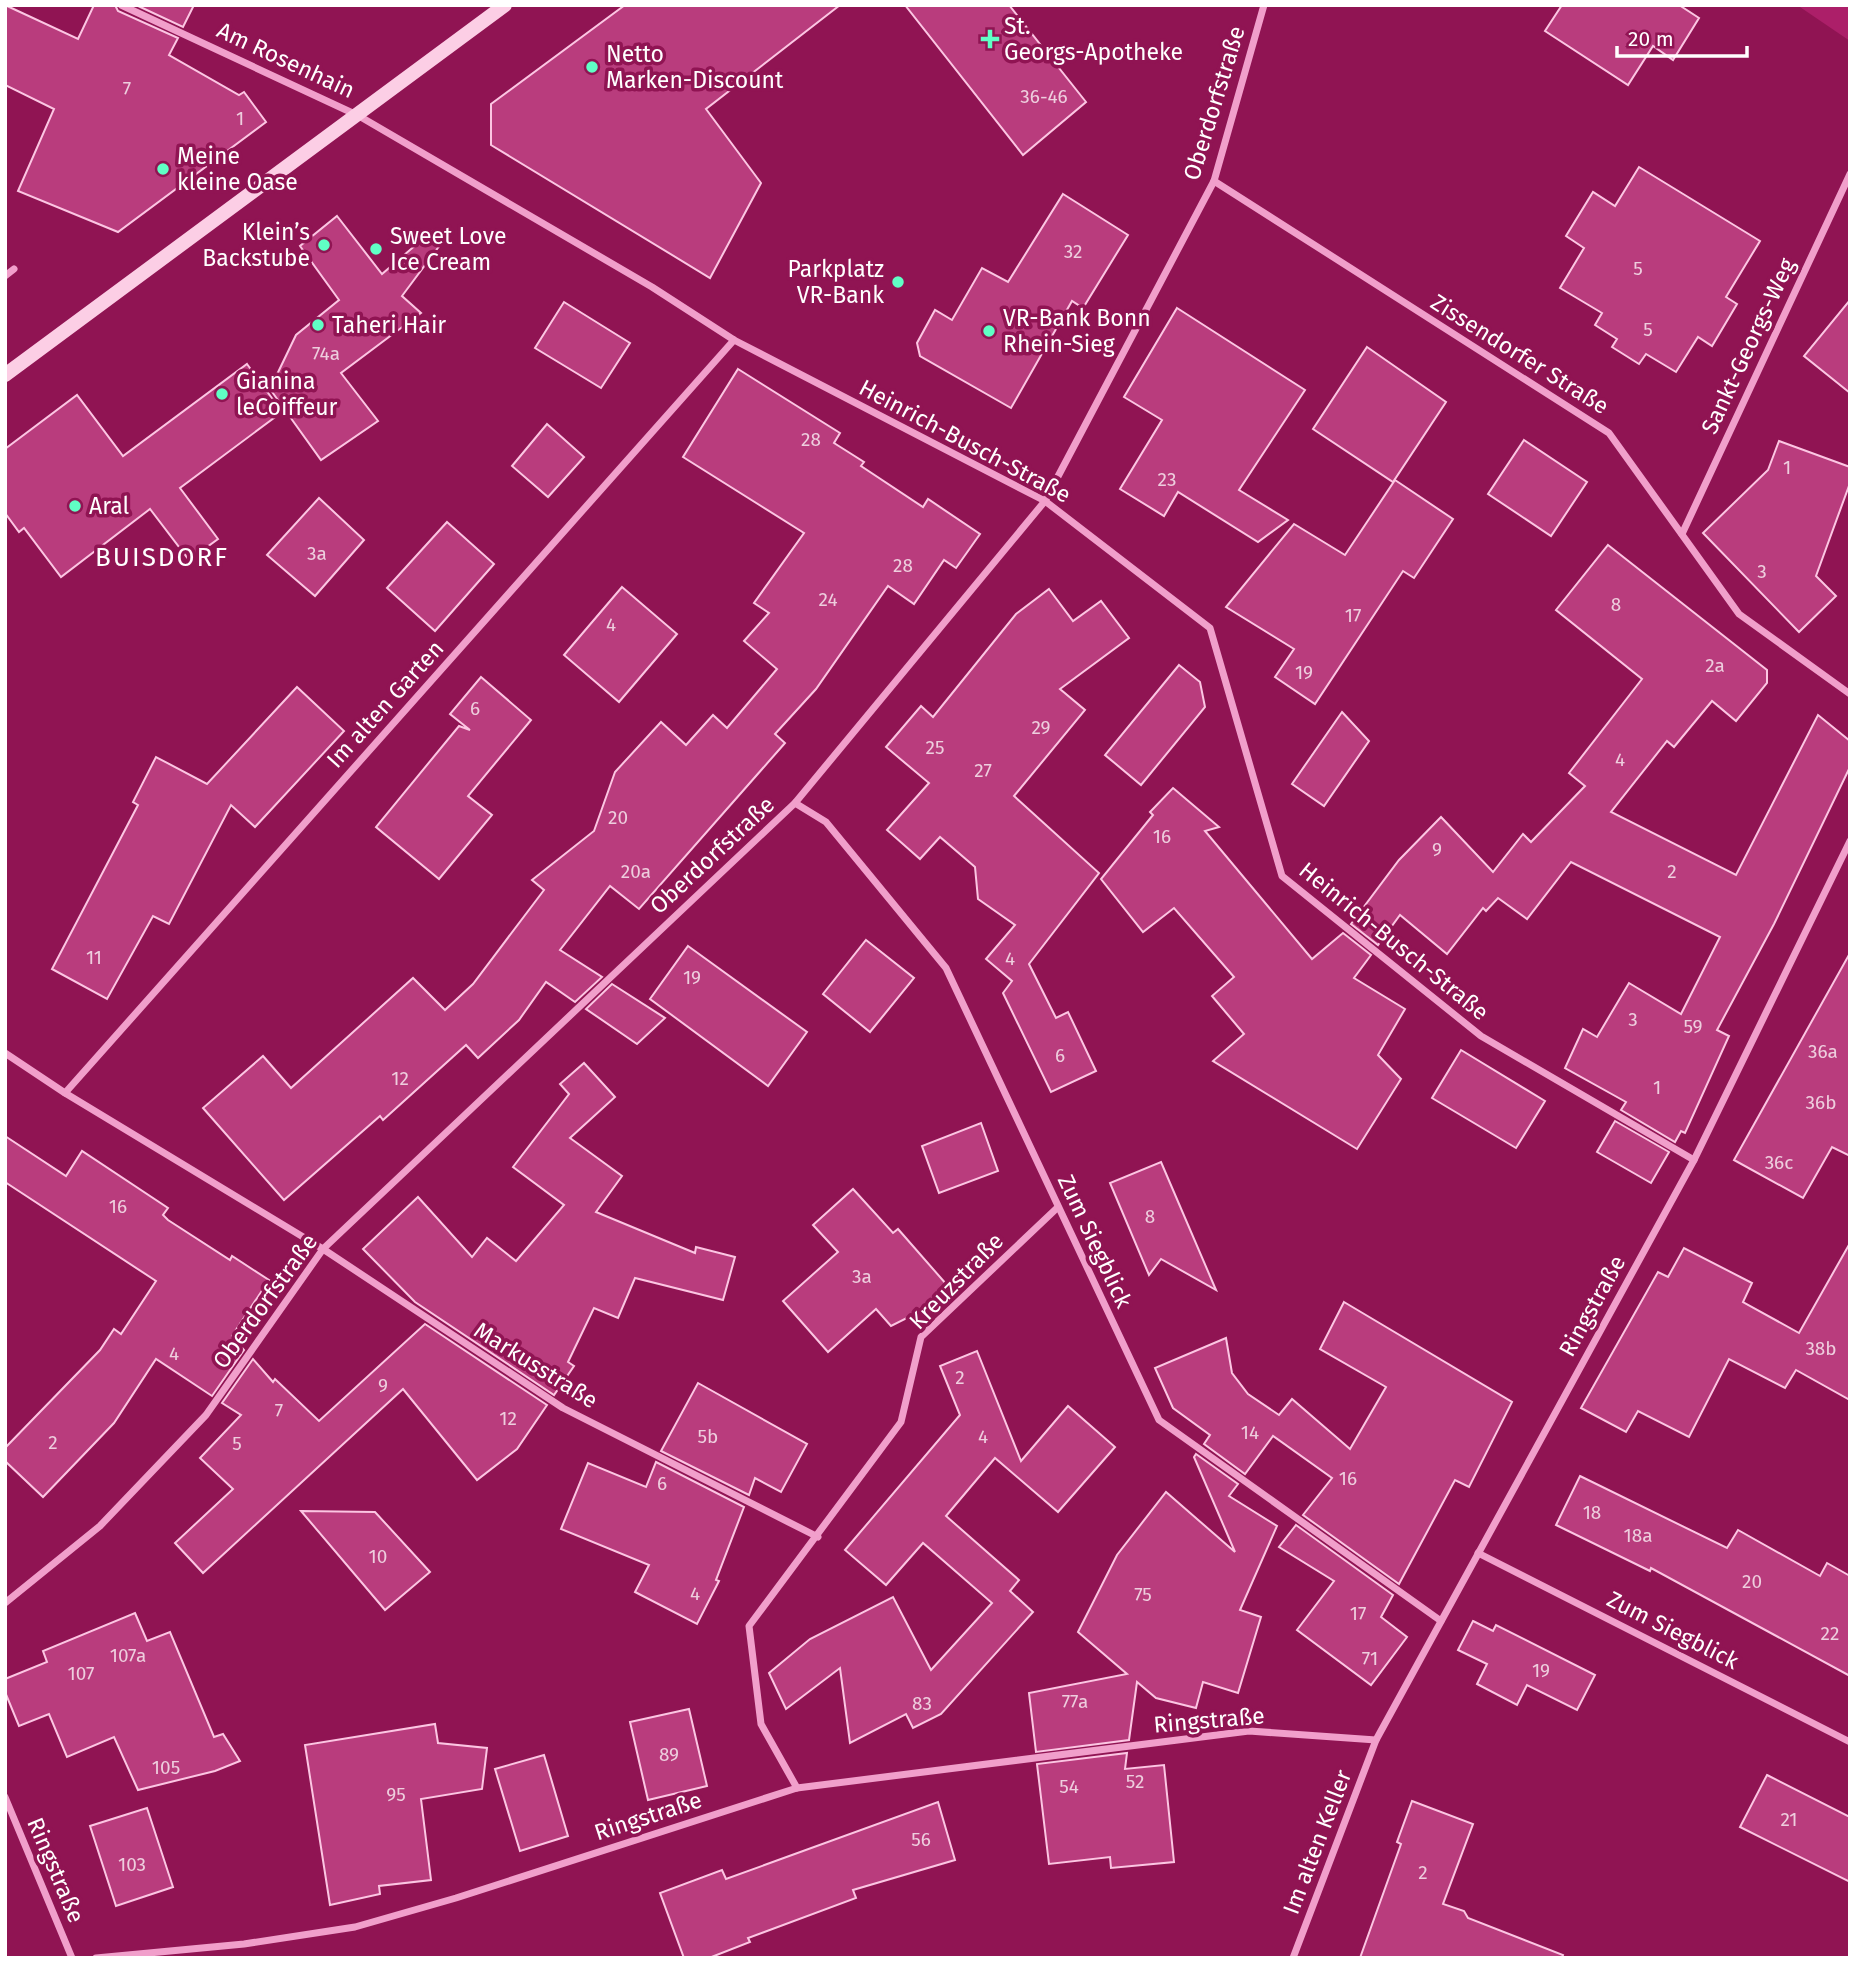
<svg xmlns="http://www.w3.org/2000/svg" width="1855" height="1963" font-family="'Fira Sans',sans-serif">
<rect width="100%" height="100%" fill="#901453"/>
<polygon fill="#ac1f69" points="1797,5 1850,5 1850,41"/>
<g fill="#b93c7d" stroke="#fcc6e3" stroke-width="2">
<polygon points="5,5 78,39 94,5 115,5 118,11 178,38 169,55 239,95 244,92 266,122 118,232 18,191 54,109 5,85"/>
<polygon points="136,5 194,5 183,27"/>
<polygon points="625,5 840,5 706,109 761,183 710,278 491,145 491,104"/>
<polygon points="905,5 1009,5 1086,102 1023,155"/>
<polygon points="1562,5 1679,5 1699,18 1673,60 1653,46 1628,85 1545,31"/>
<polygon points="1639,167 1760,241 1726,297 1737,304 1712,346 1698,337 1676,372 1646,354 1639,364 1612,347 1617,339 1595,325 1602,313 1560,288 1584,248 1566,236 1593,192 1615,206"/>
<polygon points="1063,194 1128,235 1083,308 1072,301 1011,408 920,356 917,343 935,310 952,320 982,268 1008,282"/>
<polygon points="337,216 382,274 432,231 443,241 402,296 421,313 341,373 378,421 321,460 270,389 296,335 339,300 300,246"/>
<polygon points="1850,300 1850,393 1804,356"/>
<polygon points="564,302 630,343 601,388 535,348"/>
<polygon points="1177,308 1305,390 1239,490 1288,520 1258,542 1178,492 1164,516 1120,489 1162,420 1124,397"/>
<polygon points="1367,347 1446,402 1393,482 1313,429"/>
<polygon points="247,364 282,412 180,488 218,539 189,560 150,509 61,577 24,528 19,532 5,513 5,449 77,395 123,456"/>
<polygon points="738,369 840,433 834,443 864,462 861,466 923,507 928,499 980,534 956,568 944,560 914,604 888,586 816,689 775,734 785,743 639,909 610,886 560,950 602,977 575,1002 546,982 519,1020 478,1058 466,1045 383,1120 380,1116 284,1200 203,1108 263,1056 291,1088 413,978 445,1010 473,984 544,890 532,880 594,831 615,772 661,722 686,745 713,715 727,728 777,669 744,641 769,613 754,603 804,533 683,457"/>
<polygon points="547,424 584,457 548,497 512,466"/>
<polygon points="1524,440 1587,482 1551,536 1488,494"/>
<polygon points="1779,441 1850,467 1850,483 1816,576 1836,596 1799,632 1703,533 1768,470"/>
<polygon points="1395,480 1453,519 1414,578 1403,571 1315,704 1275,677 1294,649 1226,607 1294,524 1345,555"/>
<polygon points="319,498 364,540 315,596 267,555"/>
<polygon points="447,522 494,564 435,631 387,588"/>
<polygon points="1608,545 1767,670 1767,683 1736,721 1712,701 1674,747 1667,741 1611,812 1736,875 1818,715 1850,741 1850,767 1774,924 1717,1030 1729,1036 1685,1133 1681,1131 1675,1142 1621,1110 1626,1102 1565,1068 1583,1029 1597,1037 1629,983 1681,1014 1720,937 1571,862 1527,919 1498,898 1486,911 1483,908 1447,954 1400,915 1378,945 1351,924 1399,860 1441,817 1493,872 1523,834 1531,842 1585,786 1569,773 1642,679 1556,610"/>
<polygon points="622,587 677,634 619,702 564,655"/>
<polygon points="1049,589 1073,621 1101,601 1129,638 1060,689 1085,710 1014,796 1099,873 1029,964 1056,1018 1068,1012 1096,1071 1051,1092 1003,993 1012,981 986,959 1015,925 978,899 975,867 940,837 920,859 887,830 929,783 886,747 921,706 933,717 1016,614"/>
<polygon points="1179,665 1200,682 1205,707 1141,785 1105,755"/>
<polygon points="481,677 531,720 468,796 492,815 439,879 376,827 459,726 470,730 450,714"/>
<polygon points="297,687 344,731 255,827 231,805 169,924 153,916 107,999 52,969 138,805 133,802 156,757 207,784"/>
<polygon points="1342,712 1369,741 1324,806 1292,784"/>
<polygon points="1173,788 1219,827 1205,831 1312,959 1343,933 1371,955 1354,978 1405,1009 1378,1055 1401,1079 1357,1149 1213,1061 1244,1034 1212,996 1234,977 1174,908 1143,932 1101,879 1153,815 1150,812"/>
<polygon points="866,940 914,978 870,1032 823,994"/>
<polygon points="688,946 807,1032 768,1086 650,999"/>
<polygon points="1850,953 1850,1156 1832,1147 1803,1198 1734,1160"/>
<polygon points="612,984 665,1018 637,1044 586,1009"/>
<polygon points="1461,1050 1545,1101 1516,1148 1432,1098"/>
<polygon points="584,1063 615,1097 570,1138 622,1176 596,1212 695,1253 696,1247 735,1257 723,1300 635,1278 618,1318 594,1308 568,1362 574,1366 554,1395 415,1302 363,1249 418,1197 472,1257 487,1238 516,1261 564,1205 513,1167 569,1094 560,1084"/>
<polygon points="1615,1121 1669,1152 1651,1183 1597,1152"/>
<polygon points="981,1123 998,1171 939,1193 922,1146"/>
<polygon points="5,1136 66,1176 82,1151 168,1208 163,1215 168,1220 230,1260 232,1256 269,1280 232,1336 244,1350 212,1396 156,1359 114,1423 43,1497 5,1461 5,1448 100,1350 114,1329 121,1334 156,1281 5,1182"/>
<polygon points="1161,1162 1216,1290 1161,1259 1149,1275 1110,1183"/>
<polygon points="853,1189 893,1233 898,1229 947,1285 913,1315 891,1326 876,1309 828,1352 783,1301 838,1252 813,1225"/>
<polygon points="1850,1243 1850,1400 1796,1370 1785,1388 1729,1359 1689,1437 1638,1411 1626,1432 1581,1408 1658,1272 1668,1277 1684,1248 1752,1283 1743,1302 1799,1333"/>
<polygon points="1344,1302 1512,1402 1469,1487 1455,1480 1399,1584 1303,1515 1332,1478 1273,1436 1245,1474 1204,1444 1210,1435 1173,1408 1155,1368 1226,1338 1232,1373 1248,1394 1279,1415 1292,1399 1350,1449 1386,1387 1320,1349"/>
<polygon points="425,1324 547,1405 517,1449 477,1480 403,1389 203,1573 175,1543 233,1489 200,1458 241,1415 222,1403 253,1359 273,1382 275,1379 319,1421"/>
<polygon points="977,1351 1021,1461 1068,1406 1115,1447 1058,1512 995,1458 946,1516 1019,1580 1010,1591 1033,1612 941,1714 913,1728 906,1714 850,1743 840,1668 786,1709 769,1673 810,1639 893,1597 931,1670 992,1603 923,1543 886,1585 845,1550 960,1415 940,1366"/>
<polygon points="698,1383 807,1444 781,1492 755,1478 749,1495 661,1451"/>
<polygon points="1196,1454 1238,1484 1229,1496 1277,1526 1240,1610 1261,1617 1238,1693 1203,1682 1196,1708 1156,1698 1137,1682 1129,1740 1036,1752 1029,1693 1127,1674 1078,1632 1117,1555 1166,1492 1235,1552 1194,1457"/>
<polygon points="656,1462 744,1507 716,1580 719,1581 697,1624 635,1592 649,1565 561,1529 588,1463 646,1487"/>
<polygon points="1580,1476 1727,1548 1738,1530 1820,1576 1827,1563 1850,1576 1850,1676 1651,1568 1650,1571 1556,1525"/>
<polygon points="301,1511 375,1512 430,1572 385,1610"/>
<polygon points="1296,1525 1393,1595 1381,1617 1407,1637 1371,1685 1297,1630 1334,1581 1279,1547"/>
<polygon points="135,1613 147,1641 170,1632 214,1737 223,1734 240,1761 215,1771 138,1790 114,1737 67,1757 49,1714 19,1726 5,1692 5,1679 47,1662 43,1651"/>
<polygon points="1473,1621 1493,1631 1496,1625 1595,1675 1577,1710 1527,1685 1517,1705 1477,1684 1487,1664 1458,1650"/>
<polygon points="689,1709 707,1786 648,1800 630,1722"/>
<polygon points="435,1724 438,1743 487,1748 482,1789 421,1799 431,1880 379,1886 380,1894 330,1905 305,1745"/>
<polygon points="1127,1753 1125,1769 1164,1765 1174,1862 1111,1868 1110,1857 1049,1864 1037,1764"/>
<polygon points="544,1755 568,1836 520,1851 495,1769"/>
<polygon points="1767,1775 1850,1817 1850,1882 1740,1827"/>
<polygon points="1412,1801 1473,1824 1443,1904 1464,1911 1468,1918 1563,1955 1562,1958 1360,1958 1401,1844 1397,1842"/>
<polygon points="938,1802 955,1860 853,1890 856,1898 748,1938 750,1942 709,1958 684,1958 660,1893 722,1870 726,1879"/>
<polygon points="147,1808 173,1887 116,1906 90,1826"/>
</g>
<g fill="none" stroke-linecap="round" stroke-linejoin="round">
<g stroke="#f19fcb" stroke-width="7">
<polyline points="121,5 359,116 652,287 734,340 1045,501 1210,628 1282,876 1481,1036 1694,1160"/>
<polyline points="1214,181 1609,433 1739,614 1850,694"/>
<polyline points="5,276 14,269"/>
<polyline points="1682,534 1850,174"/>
<polyline points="795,803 826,822 946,968 1159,1420 1441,1621"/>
<polyline points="5,1053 65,1093 323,1249 563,1408 818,1537"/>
<polyline points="65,1093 734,340"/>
<polyline points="1478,1553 1850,1742"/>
<polyline points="5,1603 100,1526 206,1415 323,1249 795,803 1045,501 1214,181 1264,5"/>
<polyline points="797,1788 761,1724 749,1626 901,1422 921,1337 1057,1208"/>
<polyline points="5,1797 72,1958"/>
<polyline points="96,1958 244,1944 355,1927 456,1898 797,1788 1249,1731 1376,1740 1694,1160 1850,841"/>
<polyline points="1293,1958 1376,1740"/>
</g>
<polyline stroke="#fccee5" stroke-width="14" points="5,375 505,5"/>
</g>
<g fill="#60ffc5" stroke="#901453" stroke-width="2.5">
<path d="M986.5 28.5h7v7h7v7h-7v7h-7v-7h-7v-7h7z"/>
<circle cx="592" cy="67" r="7"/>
<circle cx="163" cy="169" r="7"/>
<circle cx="324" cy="245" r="7"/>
<circle cx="376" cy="249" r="7"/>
<circle cx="898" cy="282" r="7"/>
<circle cx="318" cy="325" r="7"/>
<circle cx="989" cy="331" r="7"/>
<circle cx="222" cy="394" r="7"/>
<circle cx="75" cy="506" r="7"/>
</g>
<g text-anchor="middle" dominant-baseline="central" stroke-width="7" stroke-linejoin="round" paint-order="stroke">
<g font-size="19" fill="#eecede">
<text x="127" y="88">7</text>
<text x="1044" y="96">36-46</text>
<text x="240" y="118">1</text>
<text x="1073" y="251">32</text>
<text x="1638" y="268">5</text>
<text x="1648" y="329">5</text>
<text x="326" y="353">74a</text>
<text x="811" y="439">28</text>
<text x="1787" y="467">1</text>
<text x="1167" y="479">23</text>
<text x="317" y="553">3a</text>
<text x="903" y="565">28</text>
<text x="1762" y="571">3</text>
<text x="828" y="599">24</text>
<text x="1616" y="604">8</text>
<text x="1353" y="615">17</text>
<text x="611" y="624">4</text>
<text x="1715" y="665">2a</text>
<text x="1304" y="672">19</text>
<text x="475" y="708">6</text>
<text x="1041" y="727">29</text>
<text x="935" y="747">25</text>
<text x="1620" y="759">4</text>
<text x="983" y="770">27</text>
<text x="618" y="817">20</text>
<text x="1162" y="836">16</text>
<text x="1437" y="849">9</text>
<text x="636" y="871">20a</text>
<text x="1672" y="871">2</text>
<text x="94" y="957">11</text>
<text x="1010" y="958">4</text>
<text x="692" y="977">19</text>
<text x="1633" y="1019">3</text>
<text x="1693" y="1026">59</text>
<text x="1823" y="1051">36a</text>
<text x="1060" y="1055">6</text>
<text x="400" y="1078">12</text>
<text x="1657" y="1087">1</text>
<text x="1821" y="1102">36b</text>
<text x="1779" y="1162">36c</text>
<text x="118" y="1206">16</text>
<text x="1150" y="1216">8</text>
<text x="862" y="1276">3a</text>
<text x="1821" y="1348">38b</text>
<text x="174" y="1353">4</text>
<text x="960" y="1377">2</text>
<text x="383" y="1385">9</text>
<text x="279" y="1410">7</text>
<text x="508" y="1418">12</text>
<text x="1250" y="1432">14</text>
<text x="708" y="1436">5b</text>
<text x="983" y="1436">4</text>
<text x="53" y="1442">2</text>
<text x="237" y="1443">5</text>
<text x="1348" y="1478">16</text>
<text x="662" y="1483">6</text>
<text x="1592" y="1512">18</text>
<text x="1638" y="1535">18a</text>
<text x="378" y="1556">10</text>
<text x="1752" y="1581">20</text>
<text x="695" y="1593">4</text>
<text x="1143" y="1594">75</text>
<text x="1358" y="1613">17</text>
<text x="1830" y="1633">22</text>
<text x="128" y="1655">107a</text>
<text x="1370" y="1658">71</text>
<text x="1541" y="1670">19</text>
<text x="81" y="1673">107</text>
<text x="1075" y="1701">77a</text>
<text x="922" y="1703">83</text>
<text x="669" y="1754">89</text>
<text x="166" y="1767">105</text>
<text x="1135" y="1781">52</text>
<text x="1069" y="1786">54</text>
<text x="396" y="1794">95</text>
<text x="1789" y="1819">21</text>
<text x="921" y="1839">56</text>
<text x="132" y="1864">103</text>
<text x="1423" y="1872">2</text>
</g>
<g font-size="23" fill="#fff" stroke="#901453" text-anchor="start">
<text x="1004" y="26">St.<tspan x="1004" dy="26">Georgs-Apotheke</tspan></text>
<text x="606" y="54">Netto<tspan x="606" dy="26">Marken-Discount</tspan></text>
<text x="177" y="156">Meine<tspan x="177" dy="26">kleine Oase</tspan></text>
<text x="310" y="232" text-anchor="end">Klein’s<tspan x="310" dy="26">Backstube</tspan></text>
<text x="390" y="236">Sweet Love<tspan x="390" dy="26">Ice Cream</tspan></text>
<text x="884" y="269" text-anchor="end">Parkplatz<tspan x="884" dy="26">VR-Bank</tspan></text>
<text x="1003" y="318">VR-Bank Bonn<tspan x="1003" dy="26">Rhein-Sieg</tspan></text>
<text x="332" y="325">Taheri Hair</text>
<text x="236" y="381">Gianina<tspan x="236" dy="26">leCoiffeur</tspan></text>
<text x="89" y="506">Aral</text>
</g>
<g font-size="23" fill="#fff" stroke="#901453">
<text transform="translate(286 60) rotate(25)">Am Rosenhain</text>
<text transform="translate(1214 103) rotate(-73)">Oberdorfstraße</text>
<text transform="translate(1748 346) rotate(-65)">Sankt-Georgs-Weg</text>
<text transform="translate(1520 354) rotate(32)">Zissendorfer Straße</text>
<text transform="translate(965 441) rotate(28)">Heinrich-Busch-Straße</text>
<text transform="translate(385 704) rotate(-48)">Im alten Garten</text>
<text transform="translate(712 855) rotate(-43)">Oberdorfstraße</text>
<text transform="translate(1394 941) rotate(39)">Heinrich-Busch-Straße</text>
<text transform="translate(1095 1241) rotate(65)">Zum Siegblick</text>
<text transform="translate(956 1281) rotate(-46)">Kreuzstraße</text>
<text transform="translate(265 1301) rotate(-54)">Oberdorfstraße</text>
<text transform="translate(1592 1306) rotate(-61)">Ringstraße</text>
<text transform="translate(536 1365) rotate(32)">Markusstraße</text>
<text transform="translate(1673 1630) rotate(27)">Zum Siegblick</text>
<text transform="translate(1209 1720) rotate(-5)">Ringstraße</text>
<text transform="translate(648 1816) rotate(-18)">Ringstraße</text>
<text transform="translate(1317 1842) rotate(-69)">Im alten Keller</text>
<text transform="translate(56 1870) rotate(67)">Ringstraße</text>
</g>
<g font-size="26" letter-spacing="2" fill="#fff" stroke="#901453">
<text x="162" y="557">BUISDORF</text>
</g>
</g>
<rect width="1855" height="1963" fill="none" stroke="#ffffff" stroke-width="14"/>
<path d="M1617 46v10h130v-10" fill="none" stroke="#ffffff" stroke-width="3.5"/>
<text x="1628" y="46" font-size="21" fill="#ffffff" stroke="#901453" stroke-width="5" paint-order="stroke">20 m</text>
</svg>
